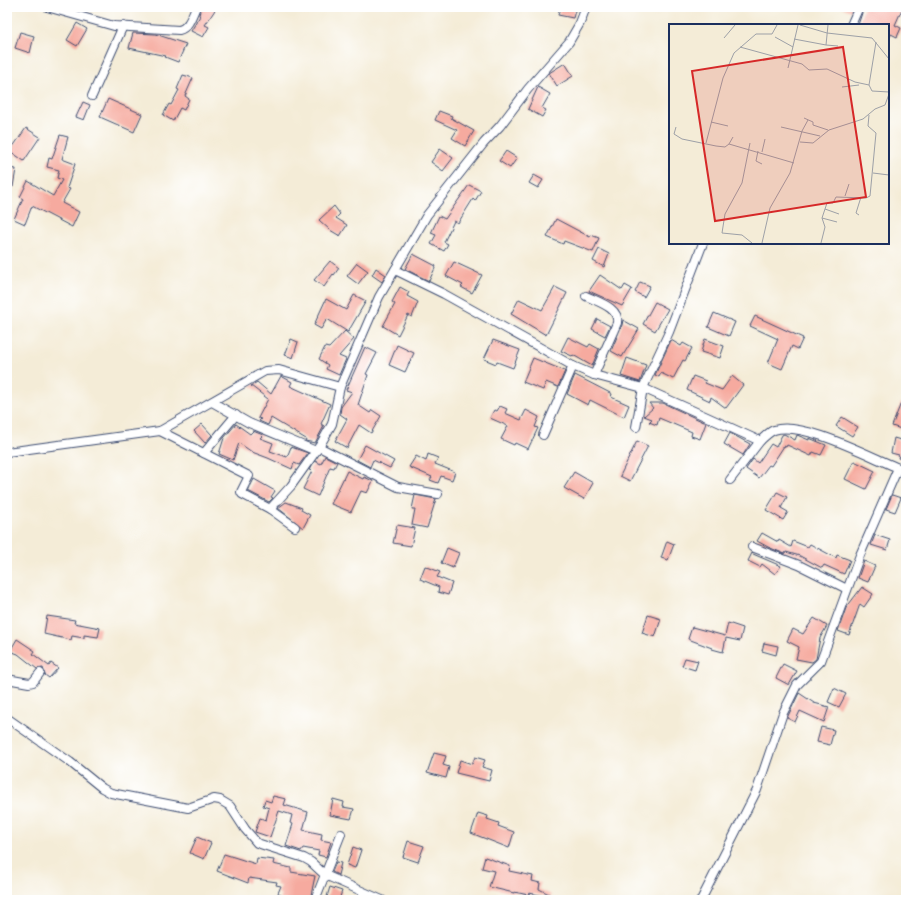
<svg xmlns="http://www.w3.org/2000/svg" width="913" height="907" font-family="'Gochi Hand',sans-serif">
<rect width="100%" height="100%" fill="#fff"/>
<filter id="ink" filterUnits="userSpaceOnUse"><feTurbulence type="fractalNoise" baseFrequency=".025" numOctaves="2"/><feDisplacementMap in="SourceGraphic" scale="8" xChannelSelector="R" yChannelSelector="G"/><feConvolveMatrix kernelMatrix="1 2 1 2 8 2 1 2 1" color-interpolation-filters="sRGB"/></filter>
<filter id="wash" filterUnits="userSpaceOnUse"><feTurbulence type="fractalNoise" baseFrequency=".012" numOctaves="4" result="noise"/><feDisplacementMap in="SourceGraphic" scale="16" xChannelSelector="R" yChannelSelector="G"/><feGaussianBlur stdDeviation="0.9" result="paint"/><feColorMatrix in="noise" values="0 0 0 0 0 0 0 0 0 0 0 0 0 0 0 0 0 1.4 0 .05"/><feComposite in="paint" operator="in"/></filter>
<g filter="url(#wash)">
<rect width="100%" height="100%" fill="#f4ecd7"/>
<g id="blocks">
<g fill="#f6aa9f">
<polygon points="201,7 217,7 205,25 209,27 203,37 191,31 200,16 199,15"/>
<polygon points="560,7 576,7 573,18 558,15"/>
<polygon points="842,7 853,7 851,11"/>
<polygon points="864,7 903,7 895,25 901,28 897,37 891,34 888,41 888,25 858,25"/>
<polygon points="77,23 87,29 77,46 67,40"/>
<polygon points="20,32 34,36 30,53 15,48"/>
<polygon points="133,33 155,34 186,44 178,62 165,57 166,56 129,48"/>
<polygon points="565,63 573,76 557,86 549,73"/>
<polygon points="183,75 193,78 185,96 189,99 184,110 180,108 173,121 163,115 169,104 171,105 179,90 177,89"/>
<polygon points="538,87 550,94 542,108 546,110 542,117 528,109"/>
<polygon points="108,99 142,114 134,132 100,117"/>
<polygon points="83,102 90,105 84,120 76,117"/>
<polygon points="439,111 452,116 451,118 474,131 465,146 452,138 457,130 435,120"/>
<polygon points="26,128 40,137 24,161 10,151"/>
<polygon points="60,135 68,137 62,159 75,164 67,188 70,189 62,203 79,212 72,227 32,206 25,224 14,219 23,199 20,197 28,181 53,196 62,180 57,178 59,170 47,167 49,158 52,159"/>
<polygon points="440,149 453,158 443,171 431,162"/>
<polygon points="506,151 517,158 510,168 499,161"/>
<polygon points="7,168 16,169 13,187 7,186"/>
<polygon points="534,175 543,180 538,188 529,183"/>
<polygon points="469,185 481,191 475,201 473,199 458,223 454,221 444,242 448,244 444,251 431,244 436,235 431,233 439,216 445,219"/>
<polygon points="334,206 340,214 336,218 347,225 340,236 330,230 319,220"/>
<polygon points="556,219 590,237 591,235 599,238 593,252 564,241 563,244 547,237"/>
<polygon points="599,249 609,254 604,267 593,261"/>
<polygon points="413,254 436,266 429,281 405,269"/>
<polygon points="330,261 339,268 334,275 333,274 324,287 314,280"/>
<polygon points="454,262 482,275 472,293 461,287 463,285 446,276"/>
<polygon points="357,263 368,271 358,284 347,276"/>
<polygon points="376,268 386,275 382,282 372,275"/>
<polygon points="600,275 622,290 625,285 632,289 622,306 589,291"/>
<polygon points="640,282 650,286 644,297 635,292"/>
<polygon points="400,287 409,292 407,296 418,302 412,317 408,315 398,335 383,326 395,304 392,302"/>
<polygon points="555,287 567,293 546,335 511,314 519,299 542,310"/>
<polygon points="354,295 366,301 348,332 327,319 321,329 314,325 326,299 346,310"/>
<polygon points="655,302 668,309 655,331 643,324"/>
<polygon points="714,313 735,322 729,336 708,327"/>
<polygon points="755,316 803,338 798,349 792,346 782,369 768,363 778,339 750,326"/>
<polygon points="597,319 610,326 605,336 592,329"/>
<polygon points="623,320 639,329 622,357 611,351 622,325"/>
<polygon points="345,331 354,339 339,356 346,359 339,375 326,369 328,365 319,359 325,347 329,348"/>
<polygon points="568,337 588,347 590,344 599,349 592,366 573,355 572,356 561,351"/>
<polygon points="291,339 298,342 293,358 285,355"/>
<polygon points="705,339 724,346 720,358 701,352"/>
<polygon points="493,340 520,350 513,368 497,362 496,364 484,359"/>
<polygon points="671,340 681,346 683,343 692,348 685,361 683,360 673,379 661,373 659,377 655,375"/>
<polygon points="397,345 414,353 405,372 389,365"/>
<polygon points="365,347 377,353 366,374 368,375 358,405 370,413 372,410 381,416 371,433 359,425 347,448 335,441 347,419 340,414 341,407 352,392 346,390"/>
<polygon points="533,358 565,371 558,387 546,382 543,390 523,382"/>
<polygon points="627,358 646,365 640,382 621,376"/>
<polygon points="575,375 612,394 611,397 629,405 624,417 590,400 588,405 567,394"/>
<polygon points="281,376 292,382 290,386 330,404 321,424 324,426 315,443 305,441 306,439 271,418 268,425 259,421 261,419 258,418 268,399 251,386 257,382 271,394"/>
<polygon points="693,376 706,381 705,383 722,390 732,376 743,385 726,408 711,397 710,401 687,390"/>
<polygon points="649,403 663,403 706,423 700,439 691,436 692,432 659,418 657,425 649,422 652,419 644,416 653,408"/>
<polygon points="901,403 906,406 906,415 901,429 892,426"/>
<polygon points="500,406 507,409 505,413 521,420 526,410 539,417 535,427 538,428 528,449 515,443 514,445 501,439 508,426 490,418 494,410 497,411"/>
<polygon points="842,417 858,427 852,436 836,426"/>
<polygon points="202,424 212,435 205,443 194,431"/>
<polygon points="236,424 250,434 253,431 263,435 260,438 273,443 270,451 287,457 291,447 308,453 299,465 294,463 292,469 268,458 252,452 239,443 233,460 219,454 224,438"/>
<polygon points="730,433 750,444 743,455 724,444"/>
<polygon points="784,434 795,440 797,435 809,440 809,438 826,445 821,455 813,452 811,456 787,445 786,447 784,446 771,466 769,465 759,478 746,469 753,459 758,463 771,444 776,447 782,435"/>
<polygon points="894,438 904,441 906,438 906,460 898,458 899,455 891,453"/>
<polygon points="637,441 648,446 630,481 620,476"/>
<polygon points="365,445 394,461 390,468 373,460 370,467 357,460"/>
<polygon points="428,454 438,458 435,464 455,472 452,480 441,476 438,483 430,480 432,477 409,467 416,456 426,461"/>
<polygon points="325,456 337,462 334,468 330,467 318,496 303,489 312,471 309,470 315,461 321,464"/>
<polygon points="854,461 875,471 866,489 845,479"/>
<polygon points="347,471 363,479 364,477 373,481 367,493 361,491 351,512 331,504"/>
<polygon points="574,472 593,483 584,499 564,488"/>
<polygon points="254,479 275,491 271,497 273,498 269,502 248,491"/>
<polygon points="777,492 787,497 781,508 788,512 783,520 766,510"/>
<polygon points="415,495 436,499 427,528 412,525 415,509 412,509"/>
<polygon points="892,495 901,498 895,512 886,509"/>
<polygon points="286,502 302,508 301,510 310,515 303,528 278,508"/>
<polygon points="397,525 415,528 411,546 393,543"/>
<polygon points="762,533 778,542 779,540 791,547 793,541 808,547 810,544 836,558 837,555 850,560 844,574 824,565 822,568 800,556 786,552 785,554 768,547 757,541"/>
<polygon points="875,535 890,540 887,550 871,545"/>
<polygon points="667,541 674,544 668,560 661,558"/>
<polygon points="447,548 459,553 453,568 441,563"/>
<polygon points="752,553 753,554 781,566 775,574 762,564 760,567 748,561"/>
<polygon points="864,561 875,566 868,582 858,578"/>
<polygon points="425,566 440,572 437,577 452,583 448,595 438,592 439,587 420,579"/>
<polygon points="862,587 873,594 864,607 860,604 849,635 838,631 846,608"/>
<polygon points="648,615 661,619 655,637 642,633"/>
<polygon points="47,616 75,620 74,623 100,628 98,637 84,635 84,638 72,636 71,640 44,634"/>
<polygon points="814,618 827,626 820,638 816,659 812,662 796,659 799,647 787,641 793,629 803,634"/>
<polygon points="728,623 743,628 740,641 726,638 723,652 712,649 712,648 688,639 692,627 725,636"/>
<polygon points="17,639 35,651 33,654 49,666 51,663 58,668 49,678 45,675 43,668 37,669 18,654 10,651"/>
<polygon points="764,643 778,646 776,655 762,651"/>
<polygon points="685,658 698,661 695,670 682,666"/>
<polygon points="783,664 797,671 789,685 776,678"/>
<polygon points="834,688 846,694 839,707 828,702"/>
<polygon points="799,693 814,703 829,707 824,722 800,711 795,722 787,718"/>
<polygon points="821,727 834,730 830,745 817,742"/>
<polygon points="434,753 446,756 443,765 449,767 446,778 427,773"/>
<polygon points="475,757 485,760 482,767 492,770 489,781 456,773 460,760 472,764"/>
<polygon points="273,796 286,799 284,805 308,812 303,830 322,834 321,840 331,842 326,857 318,855 319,851 303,848 301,851 286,846 293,824 290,823 292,815 279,811 270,837 255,832 260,818 266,820 269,808 263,806 265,800 271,802"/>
<polygon points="333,799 344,802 343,807 354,809 351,819 330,815"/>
<polygon points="478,813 488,816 487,819 499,823 498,826 514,832 509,848 471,833"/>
<polygon points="197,837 211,843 204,859 190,853"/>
<polygon points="408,841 424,846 418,862 403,857"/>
<polygon points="353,847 361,850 355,868 347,865"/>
<polygon points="224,854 256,864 257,858 274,860 273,864 291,868 291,872 315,876 310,900 279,900 281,895 278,893 281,886 276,885 277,882 249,878 248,883 217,871"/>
<polygon points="485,857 510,866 509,871 533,876 532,881 540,883 539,889 551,895 550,897 529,893 529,895 514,892 514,893 489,887 494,871 482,868"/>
<polygon points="336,862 341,863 338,875 332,872"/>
<polygon points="330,887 342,891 339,900 326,900"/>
</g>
</g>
</g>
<g filter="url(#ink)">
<use href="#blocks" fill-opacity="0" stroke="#3c4b70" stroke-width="1"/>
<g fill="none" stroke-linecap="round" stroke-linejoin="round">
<g stroke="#3c4b70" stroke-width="10">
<g id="street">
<path d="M47 7 114 26 179 30C189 28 192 15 196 7"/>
<polyline points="851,25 859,7"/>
<polyline points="92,96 123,26"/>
<polyline points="395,270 444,294 573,366 594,375 643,388 760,441 730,480"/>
<path d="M586 296C598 302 620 308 617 323L594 375"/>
<polyline points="212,402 249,423 316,451 319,447 398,487 438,494"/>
<polyline points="636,427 643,388 669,332 703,243"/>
<polyline points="160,431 249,476 241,492 242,494 270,509 295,527"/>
<polyline points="543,435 573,366"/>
<path d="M760 441C764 437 769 432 774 430 804 420 876 460 906 471"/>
<polyline points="319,447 332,424 340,387 379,297 427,215 484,143 500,126 528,89 569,42 580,23 586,7"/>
<polyline points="7,452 160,431 265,371 279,370 340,387"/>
<polyline points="204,453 236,415"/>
<polyline points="270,509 291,486 316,451"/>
<polyline points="752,547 799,565 847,589"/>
<polyline points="7,679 29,683 33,682 40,673"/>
<polyline points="7,718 70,762 102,788 111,793 188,808 214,799 220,800 230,806 245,829 257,843 304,858 311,862 325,875 382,900"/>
<polyline points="315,900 341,834"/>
<polyline points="701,900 757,790 783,713 797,685 821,661 860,555 898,468"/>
</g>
</g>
<use href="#street" stroke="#fff" stroke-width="8"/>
</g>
</g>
<g transform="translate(669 24)">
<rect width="220" height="220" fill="#f4ecd7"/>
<path fill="none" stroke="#9da0a7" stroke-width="1" d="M131 1 158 9 203 14 220 35M106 13 124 23M55 14 66 1M125 15 157 21 159 1M157 21 169 22M71 23 133 40 140 46 158 45 186 58 200 61 203 67 220 68M119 44 129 1M200 61 207 18M173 63 190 61M135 94 144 98V101L159 106M42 98 59 102M7 103 5 110 13 115 47 122 56 123 60 120M112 103 151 112M133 107 139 96M64 113 60 120 125 139M131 118 144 119 160 106 194 95 206 85 216 81 220 70M37 119 54 54 65 29 87 10H103L108 1M81 119 73 159 56 190 53 209 73 211 83 219M89 127 87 137 93 140M93 128 96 115M204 149 220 151M176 172 180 160M156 185 170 190M190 191 187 189 192 173M153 194 168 198M93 219 101 184 121 149 133 107M152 219 156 203 153 194 158 179H164L167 173 197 174 201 172 207 109 199 102 200 91"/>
<path fill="#d62828" fill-opacity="0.15" stroke="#d62828" stroke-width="2" d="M174 23 197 173 46 197 23 47Z"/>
<rect width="220" height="220" fill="none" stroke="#1b2f5e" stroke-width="2"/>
</g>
<rect width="913" height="907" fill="none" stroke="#fff" stroke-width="24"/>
</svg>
